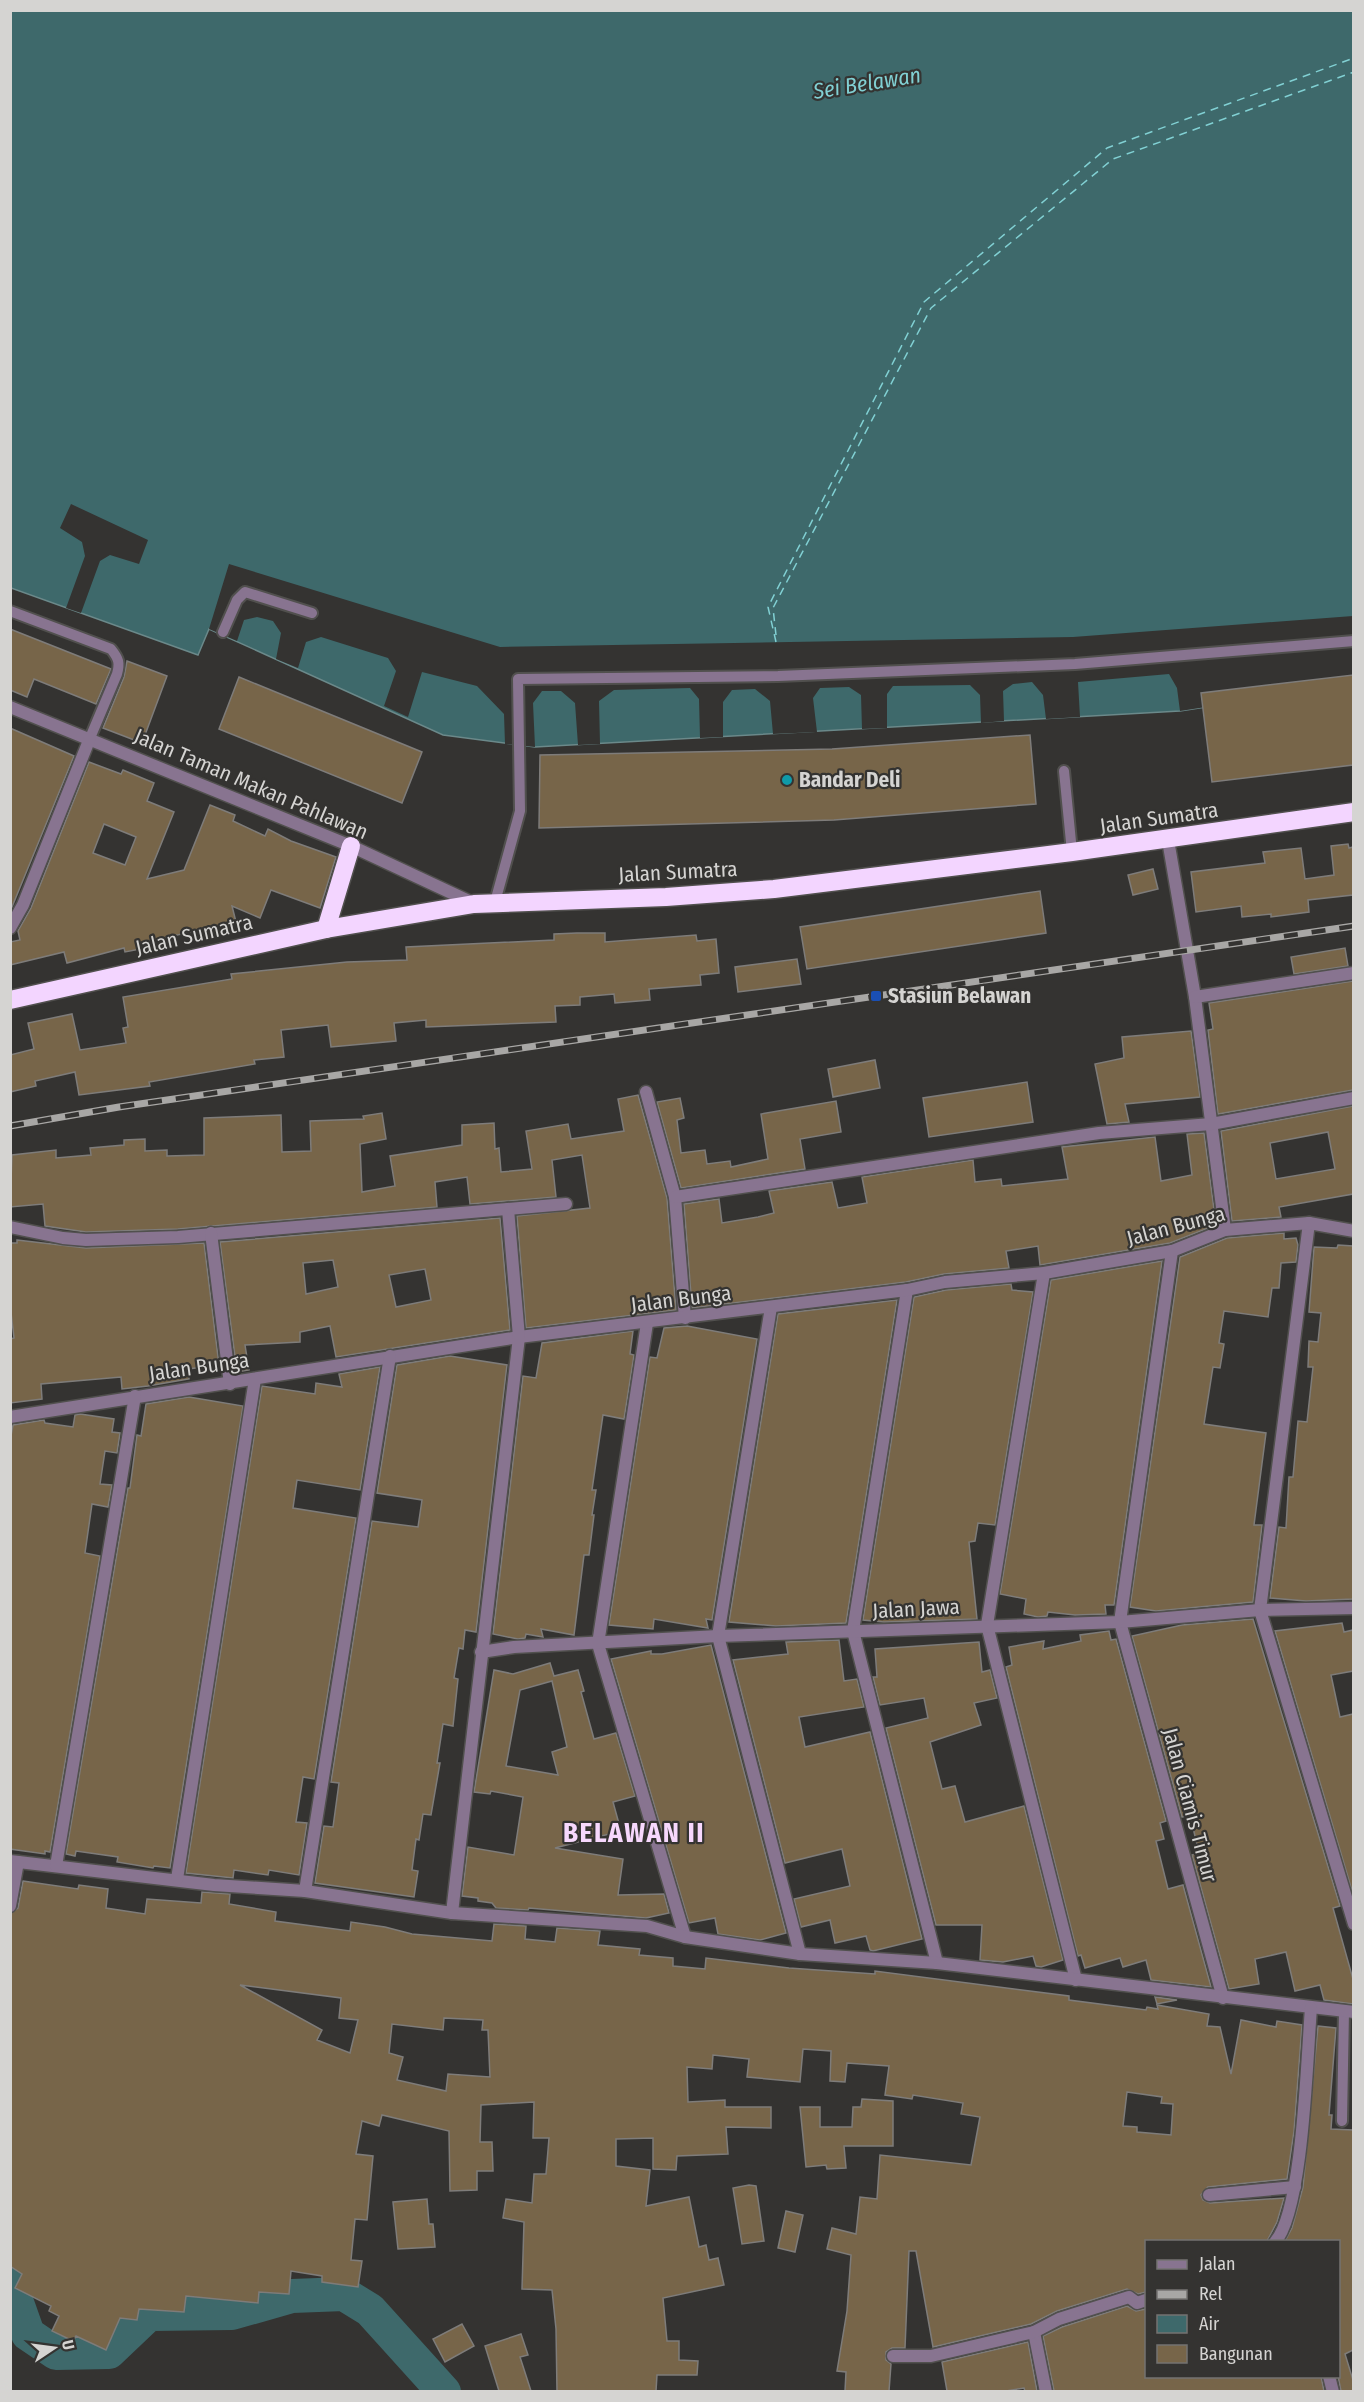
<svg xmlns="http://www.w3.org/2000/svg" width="1364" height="2402" font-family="'Fira Sans Condensed',sans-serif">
<rect width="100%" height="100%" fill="#343331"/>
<polygon fill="#3e696b" stroke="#6b898a" stroke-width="1.5" points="10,11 1353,11 1353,684 1180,711 535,747 443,735 209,629 198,655 11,588"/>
<g fill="#343331">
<polygon points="71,504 148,540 139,564 110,555 100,561 81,613 66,608 85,556 82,542 60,528"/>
<polygon points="229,564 500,647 1073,637 1353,616 1354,684 1180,711 1177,688 1169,674 1078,682 1080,717 1046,719 1043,695 1032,682 1013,684 1003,691 1004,721 981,723 980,695 970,685 893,686 887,694 887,728 862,729 861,695 849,687 820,688 813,698 817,732 773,734 770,701 755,689 732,690 723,702 723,737 700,738 699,699 690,688 614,690 599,701 600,744 578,745 575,703 561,691 542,691 533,703 535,747 505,744 504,714 477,686 422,672 408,717 384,706 396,671 388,658 321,637 306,642 298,668 276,659 281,633 273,621 257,617 244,620 237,641 209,629"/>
</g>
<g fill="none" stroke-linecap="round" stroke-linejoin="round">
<polyline stroke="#3e696b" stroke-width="34" points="10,2283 28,2334 56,2353 109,2352 149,2314 232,2313 292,2296 344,2294 370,2310 444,2392"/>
<g stroke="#81d0d3" stroke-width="1.5" stroke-dasharray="8 6" stroke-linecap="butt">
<polyline points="776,635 773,608 931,308 1113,159 1354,72"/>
<polyline points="776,642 768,607 924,302 1107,148 1354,58"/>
</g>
</g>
<g fill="#776549" stroke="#7e7c7a" stroke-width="1.5" fill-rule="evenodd">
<polygon points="10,629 111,669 96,704 34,679 27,697 10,690"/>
<polygon points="127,661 167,676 142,743 103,728 124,677"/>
<polygon points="1353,675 1353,765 1212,782 1201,693"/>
<polygon points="239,677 422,752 402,803 219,729"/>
<polygon points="10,728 74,756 12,907 10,900"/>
<polygon points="1030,735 1036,804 834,820 539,828 540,755 832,749"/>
<path d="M89 762 121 774 123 770 154 783 147 801 174 812 147 879 184 870 210 805 235 815 233 821 265 836 268 829 291 841 336 857 320 908 271 890 260 918 232 906 236 922 150 941 151 947 125 952 124 948 67 963 64 952 10 965V942L20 940 18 931 31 908ZM104 824 136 837 125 865 93 853Z"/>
<polygon points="1348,844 1349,848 1353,847 1353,895 1308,900 1309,912 1271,917 1271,914 1242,917 1241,906 1196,912 1191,872 1265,863 1263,852 1301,848 1305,879 1334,875 1331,846"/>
<polygon points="1153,869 1158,889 1133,895 1128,875"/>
<polygon points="1040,891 1046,933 807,969 800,927"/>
<polygon points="577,933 605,933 605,942 696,935 697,941 716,939 719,973 700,975 701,985 649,989 650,1000 615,1003 614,994 580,997 580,1005 555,1006 556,1022 426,1027 426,1020 394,1023 396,1041 331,1047 328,1025 281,1030 284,1057 254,1060 255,1064 149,1082 150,1086 79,1095 75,1072 35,1081 36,1086 10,1092 10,1055 34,1049 28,1023 72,1014 80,1050 126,1043 123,1028 128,1027 123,997 232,979 231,974 347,962 407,960 406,947 554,940 554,934"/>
<polygon points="1345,948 1348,966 1294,974 1291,957"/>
<polygon points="797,959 801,984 738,992 735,967"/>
<polygon points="1353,981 1353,1090 1218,1114 1208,1030 1213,1029 1209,1003"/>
<polygon points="1191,1031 1200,1097 1125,1104 1129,1122 1107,1124 1095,1064 1124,1058 1122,1037"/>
<polygon points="875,1060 880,1088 833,1097 828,1069"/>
<polygon points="1027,1082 1033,1122 929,1137 923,1098"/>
<polygon points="638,1095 667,1198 676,1310 526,1328 517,1216 590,1208 582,1155 552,1160 556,1197 470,1204 467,1177 435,1182 437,1207 178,1229 86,1232 45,1226 43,1204 10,1207 12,1155 56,1150 56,1158 91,1155 90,1148 124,1145 124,1140 145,1139 145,1151 167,1150 167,1156 204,1155 204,1118 281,1115 282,1152 311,1151 310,1121 364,1119 363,1116 382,1113 386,1139 360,1144 362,1192 395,1186 390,1156 462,1145 462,1125 494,1123 495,1149 499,1148 501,1172 532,1169 526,1131 568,1124 571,1139 624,1131 618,1099"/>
<polygon points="680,1098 684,1118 677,1120 681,1153 705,1150 707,1164 730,1161 731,1167 768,1159 761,1114 836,1101 841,1132 800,1139 805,1169 681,1188 657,1102"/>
<path d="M1353 1106V1194L1279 1207 1281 1217 1232 1221 1221 1131ZM1328 1132 1335 1169 1276 1179 1270 1143Z"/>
<polygon points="1204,1133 1216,1225 1170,1243 1040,1265 1038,1246 1006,1251 1009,1268 944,1274 906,1282 692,1308 684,1204 719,1199 722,1223 758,1217 774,1213 769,1191 832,1182 838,1208 867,1203 862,1177 973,1160 975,1182 1001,1179 1002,1186 1068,1179 1062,1147 1155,1137 1161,1181 1192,1175 1187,1134"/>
<path d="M500 1218 510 1330 336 1357 330 1326 300 1332V1342L245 1345 249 1370 237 1372 220 1242ZM333 1260 338 1287 306 1294 303 1263ZM425 1269 431 1300 396 1307 389 1275Z"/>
<polygon points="1284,1233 1284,1239 1296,1238 1298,1245 1296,1262 1281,1263 1279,1288 1272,1288 1268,1317 1224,1311 1219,1343 1224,1344 1220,1368 1213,1367 1204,1424 1266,1433 1254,1525 1262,1525 1253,1602 1156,1611 1130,1607 1180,1257 1227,1238"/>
<polygon points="17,1240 86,1248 204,1243 219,1365 188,1369 189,1379 148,1386 122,1389 121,1377 41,1384 42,1399 10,1403 10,1339 14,1338 10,1304 10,1243 17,1243"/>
<polygon points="1338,1245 1353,1246 1353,1599 1306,1601 1270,1598 1279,1527 1286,1528 1289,1477 1293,1477 1298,1421 1307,1422 1313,1367 1308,1367 1309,1341 1318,1342 1321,1313 1309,1312 1314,1247 1337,1248"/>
<polygon points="1162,1261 1114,1605 1105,1605 1106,1614 1075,1615 1048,1612 1047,1616 1038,1617 1024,1614 1026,1599 1000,1594 1051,1280"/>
<polygon points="1011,1284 1012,1290 1033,1292 995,1525 978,1523 975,1541 969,1542 977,1619 884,1622 863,1620 914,1297 946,1290"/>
<polygon points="897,1300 846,1623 776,1626 729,1622 778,1314"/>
<polygon points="687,1326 757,1339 712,1620 706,1619 708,1628 654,1619 653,1629 609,1625 650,1357 657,1358 664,1328"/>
<polygon points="633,1331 630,1354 634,1355 624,1419 603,1415 592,1490 596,1490 592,1515 594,1515 589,1555 584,1555 574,1635 541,1629 543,1637 526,1634 525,1638 518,1639 493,1634 523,1376 536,1378 542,1343"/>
<polygon points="450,1356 507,1365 506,1373 476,1632 465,1630 463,1649 459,1648 454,1678 458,1679 453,1726 443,1724 437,1763 440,1763 431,1815 423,1814 419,1840 416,1839 412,1870 418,1871 414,1897 315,1883 324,1826 333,1827 339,1783 331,1782 372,1521 418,1527 422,1500 377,1493 397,1365"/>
<polygon points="380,1367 360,1490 297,1480 293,1508 356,1518 314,1779 303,1777 296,1822 307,1823 299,1875 269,1870 268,1875 234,1870 233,1878 186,1873 262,1386 315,1394 316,1383 342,1387 339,1374"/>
<polygon points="189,1397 243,1406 170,1868 154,1866 153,1868 117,1862 118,1857 76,1851 75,1856 66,1854 128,1488 130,1488 137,1435 141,1436 146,1404"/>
<polygon points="80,1414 114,1419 112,1432 120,1433 117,1453 105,1451 100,1484 112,1485 108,1507 92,1504 85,1553 100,1556 50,1852 45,1851 45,1854 10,1849 10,1441 13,1425 44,1420 45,1423 73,1427 75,1415"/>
<polygon points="1253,1619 1340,1906 1333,1908 1353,1979 1353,2004 1324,2000 1320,1985 1295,1991 1286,1952 1255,1959 1259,1984 1229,1989 1192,1855 1199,1853 1190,1815 1182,1817 1132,1636 1182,1625"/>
<polygon points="1342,1623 1344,1632 1353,1630 1353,1671 1331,1675 1340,1717 1353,1714 1353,1894 1275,1631"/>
<polygon points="1109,1631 1111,1640 1116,1639 1166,1821 1160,1823 1164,1839 1156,1841 1168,1889 1183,1885 1211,1987 1151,1980 1146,1960 1123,1967 1120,1958 1085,1968 1081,1955 1078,1956 1006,1667 1012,1665 1009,1647 1044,1641 1043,1649 1081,1641 1080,1635"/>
<polygon points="839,1640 844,1681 857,1679 864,1707 799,1717 805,1747 870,1732 922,1939 873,1951 870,1950 866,1936 835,1943 830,1920 801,1927 794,1899 850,1886 842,1849 785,1863 733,1660 788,1654 786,1642"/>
<polygon points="979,1642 982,1672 990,1670 997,1698 974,1703 981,1725 930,1742 942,1789 955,1786 965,1822 1024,1806 1063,1960 1041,1967 1036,1966 1033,1956 1003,1962 980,1960 982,1925 936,1925 886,1728 928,1718 924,1698 880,1705 873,1677 877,1677 875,1649"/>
<polygon points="711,1645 786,1933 760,1940 718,1934 715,1918 689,1923 611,1659 651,1651 651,1654 662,1654"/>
<path d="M550 1663 554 1676 578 1670 584 1691 581 1692 594 1739 616 1733 635 1796 613 1802 621 1831 555 1848 623 1859 618 1895 664 1894 669 1913 646 1918 529 1908 528 1910 496 1908 492 1903 478 1901V1898L462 1896 468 1847 514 1855 523 1797 491 1791 490 1794 474 1792 494 1670 513 1674ZM552 1681 567 1747 552 1752 558 1775 506 1766 520 1690Z"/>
<path d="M23 1881 78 1889 79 1885 108 1889 106 1908 145 1914 147 1899 201 1903 202 1892 230 1894 229 1904 276 1912 275 1921 350 1931 351 1922 385 1927 412 1934 492 1941 494 1924 526 1926 525 1939 555 1942 557 1928 600 1931 598 1945 640 1949 639 1955 673 1958V1966L705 1969 706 1958 789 1968 875 1974V1971L1069 1996V2000L1146 2010 1147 2007 1158 2009 1157 2005 1209 2014 1207 2026 1220 2027 1231 2074 1241 2020 1276 2027 1277 2021 1302 2025 1294 2131 1287 2179 1208 2187 1201 2195 1203 2200 1210 2203 1284 2198 1277 2222 1267 2241H1146V2292L1138 2294 1127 2289 1057 2311 1031 2324 933 2347 916 2251H909L905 2348H892L886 2352V2360L891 2364 889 2391H845L846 2372 837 2371 847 2311 851 2255 827 2249 832 2228 856 2234 860 2197 877 2199 880 2155 971 2165 980 2117 961 2114 963 2103 913 2095 912 2099 885 2095 889 2066 847 2063 845 2082 830 2081 831 2051 803 2049 800 2082 747 2077 749 2059 713 2055 712 2069 687 2067 688 2102 725 2100V2107H771V2128L726 2127 728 2154 677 2156 676 2170 653 2169V2138L616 2139V2166L650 2170 646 2206 689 2197 699 2247 706 2245 709 2260 718 2258 724 2285 663 2298 667 2341H679V2360L698 2361 697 2375H657L656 2391H557L556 2329 552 2290 522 2289 524 2222 503 2218 506 2199 532 2203 534 2174H546L549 2138H533L534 2102 481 2105 480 2142H492L493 2171H477V2190L450 2191 449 2131 382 2115 379 2126 362 2121 356 2154 373 2156 367 2220 355 2219 351 2260 362 2261 358 2287 322 2282V2276L291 2271 289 2294 259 2292 258 2303 186 2296 184 2312 139 2309 137 2320 120 2318 106 2350 76 2336 73 2341 52 2331 59 2316 49 2311 51 2306 15 2288 22 2274 10 2266V1914L18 1908ZM240 1985 341 1998 339 2018 358 2020 350 2053 317 2040 322 2030ZM444 2018 483 2020 482 2030H488L490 2077 448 2074 446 2091 397 2080 403 2057 389 2053 392 2024 443 2030ZM1127 2092 1162 2097 1161 2103 1173 2104 1171 2135 1137 2132V2127L1123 2126Z"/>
<polygon points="1155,1997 1177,2000 1157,2004"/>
<polygon points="1318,2026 1336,2028 1329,2115 1332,2115 1331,2129 1353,2130 1353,2350 1345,2354 1353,2380 1353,2391 1341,2391 1338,2376 1338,2241 1285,2241 1292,2228 1303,2187"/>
<polygon points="862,2099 893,2101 893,2146 844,2146 846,2168 827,2169 826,2165 806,2167 800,2107 820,2107 820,2127 852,2127 853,2107 861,2107"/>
<polygon points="749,2185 756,2186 764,2241 742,2244 733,2188"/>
<polygon points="427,2199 429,2224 433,2224 435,2247 398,2249 393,2202"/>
<polygon points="786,2211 803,2215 795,2252 778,2248"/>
<polygon points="1127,2306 1136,2311 1146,2309 1146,2376 1321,2376 1324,2391 1054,2391 1043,2336 1062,2327"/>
<polygon points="462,2324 474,2346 445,2362 433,2339"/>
<polygon points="521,2334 528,2355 520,2357 531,2391 499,2391 485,2346"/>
<polygon points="1028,2342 1037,2391 1025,2391 1024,2388 1006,2391 947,2391 942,2362"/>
</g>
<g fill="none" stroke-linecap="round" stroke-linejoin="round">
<g stroke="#51504e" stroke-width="14">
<g id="lane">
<path d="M10 611 111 649C119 659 120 663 117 674L90 738"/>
<polyline points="223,632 237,600 245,592 312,613"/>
<polyline points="1064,771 1072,852"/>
<polyline points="495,902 520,811 518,679 778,676 1075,664 1354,641"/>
<polyline points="1342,2121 1344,2011"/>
</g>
</g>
<g stroke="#51504e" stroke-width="15">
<g id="street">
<polyline points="10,707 351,846 473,903"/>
<polyline points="1168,840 1195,997 1225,1230"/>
<polyline points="10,928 23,905 90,738"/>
<polyline points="1195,997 1354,973"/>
<polyline points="646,1092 675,1197 685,1318"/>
<polyline points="675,1197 1099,1133 1211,1124 1354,1098"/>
<polyline points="1309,1223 1260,1610 1354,1924"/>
<polyline points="10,1227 63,1238 86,1240 178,1237 566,1204"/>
<polyline points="211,1233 230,1384"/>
<polyline points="1172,1251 1120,1622 1223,1998"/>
<polyline points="1044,1273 987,1625 1076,1980"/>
<polyline points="907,1290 853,1631 937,1963"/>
<polyline points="771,1307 718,1636 800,1954"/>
<polyline points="647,1323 598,1644 685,1937"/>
<polyline points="10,1417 519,1337 907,1290 945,1282 1044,1273 1172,1251 1225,1230 1309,1223 1354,1231"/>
<polyline points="481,1652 514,1647 718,1636 1120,1622 1260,1610 1354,1608"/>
<polyline points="10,1861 214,1885 305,1891 452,1913 647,1926 685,1937 800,1954 937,1963 1354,2012"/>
<polyline points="56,1866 135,1396"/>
<polyline points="177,1879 255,1379"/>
<polyline points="305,1891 390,1356"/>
<polyline points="10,1906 18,1862"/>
<polyline points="452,1913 519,1337 508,1209"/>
<polyline points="1209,2195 1295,2187"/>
<path d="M1275 2242C1303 2212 1307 2055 1311 2008"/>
<polyline points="1034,2332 1046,2392"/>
<polyline points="893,2356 931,2356 1034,2332 1059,2319 1129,2297 1137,2303 1146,2300"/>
<polyline points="1329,2376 1333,2392"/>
</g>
</g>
<g stroke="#51504e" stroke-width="21">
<g id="highway">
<polyline points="326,929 351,846"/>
<polyline points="10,1000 326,929 474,904 666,897 774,889 1072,852 1354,812"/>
</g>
</g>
<use href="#lane" stroke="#887490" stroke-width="10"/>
<use href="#street" stroke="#887490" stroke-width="12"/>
<use href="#highway" stroke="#f3d5ff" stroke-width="18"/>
<g stroke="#a8a7a5" stroke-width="7">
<polyline id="rail" points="10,1126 119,1107 1354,926"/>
</g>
<use href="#rail" stroke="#343331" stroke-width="4.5" stroke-dasharray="14" stroke-linecap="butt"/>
</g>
<circle fill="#0f9aa8" stroke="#343331" stroke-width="2" cx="787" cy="780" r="6"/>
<rect fill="#1a4fb4" stroke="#343331" stroke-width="2" x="870" y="990" width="12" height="12" rx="3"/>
<g text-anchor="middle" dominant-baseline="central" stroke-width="4.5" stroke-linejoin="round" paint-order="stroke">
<g font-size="21" font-weight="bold" fill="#d5d4d2" stroke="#343331" text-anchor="start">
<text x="799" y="780">Bandar Deli</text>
<text x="888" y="996">Stasiun Belawan</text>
</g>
<g font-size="21" fill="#d5d4d2" stroke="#343331">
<text transform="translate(251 784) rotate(23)">Jalan Taman Makan Pahlawan</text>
<text transform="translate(1159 818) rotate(-8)">Jalan Sumatra</text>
<text transform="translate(678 872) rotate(-3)">Jalan Sumatra</text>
<text transform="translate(194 935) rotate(-13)">Jalan Sumatra</text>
<text transform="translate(1176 1226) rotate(-15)">Jalan Bunga</text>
<text transform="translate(681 1299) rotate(-7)">Jalan Bunga</text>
<text transform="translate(199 1367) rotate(-8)">Jalan Bunga</text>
<text transform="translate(916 1609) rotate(-3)">Jalan Jawa</text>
<text transform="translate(1190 1805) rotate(75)">Jalan Ciamis Timur</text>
</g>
<g font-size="22" font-style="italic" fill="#81d0d3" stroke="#343331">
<text transform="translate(867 83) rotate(-9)">Sei Belawan</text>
</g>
<g font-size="27" font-weight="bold" letter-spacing="1.5" fill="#f7d8fd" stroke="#343331">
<text x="634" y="1833">BELAWAN II</text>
</g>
</g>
<rect width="1364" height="2402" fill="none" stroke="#d5d4d2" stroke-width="24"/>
<rect x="1145" y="2240" width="195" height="138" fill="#343331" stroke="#747371" stroke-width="1.5"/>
<rect x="1157" y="2260" width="30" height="9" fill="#887490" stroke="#747371" stroke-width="1.5"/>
<text x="1199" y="2270" font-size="18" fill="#d5d4d2">Jalan</text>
<rect x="1157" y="2290" width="30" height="9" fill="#a8a7a5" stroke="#747371" stroke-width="1.5"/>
<text x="1199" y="2300" font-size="18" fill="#d5d4d2">Rel</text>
<rect x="1157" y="2315" width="30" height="18" fill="#3e696b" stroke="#747371" stroke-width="1.5"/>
<text x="1199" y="2330" font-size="18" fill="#d5d4d2">Air</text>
<rect x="1157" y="2345" width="30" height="18" fill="#776549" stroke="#747371" stroke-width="1.5"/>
<text x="1199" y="2360" font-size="18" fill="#d5d4d2">Bangunan</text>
<g transform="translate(54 2348) rotate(77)" stroke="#343331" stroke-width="4.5" paint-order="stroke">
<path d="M0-4.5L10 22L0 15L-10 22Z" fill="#d5d4d2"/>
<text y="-9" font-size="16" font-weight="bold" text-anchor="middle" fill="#d5d4d2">U</text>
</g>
</svg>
